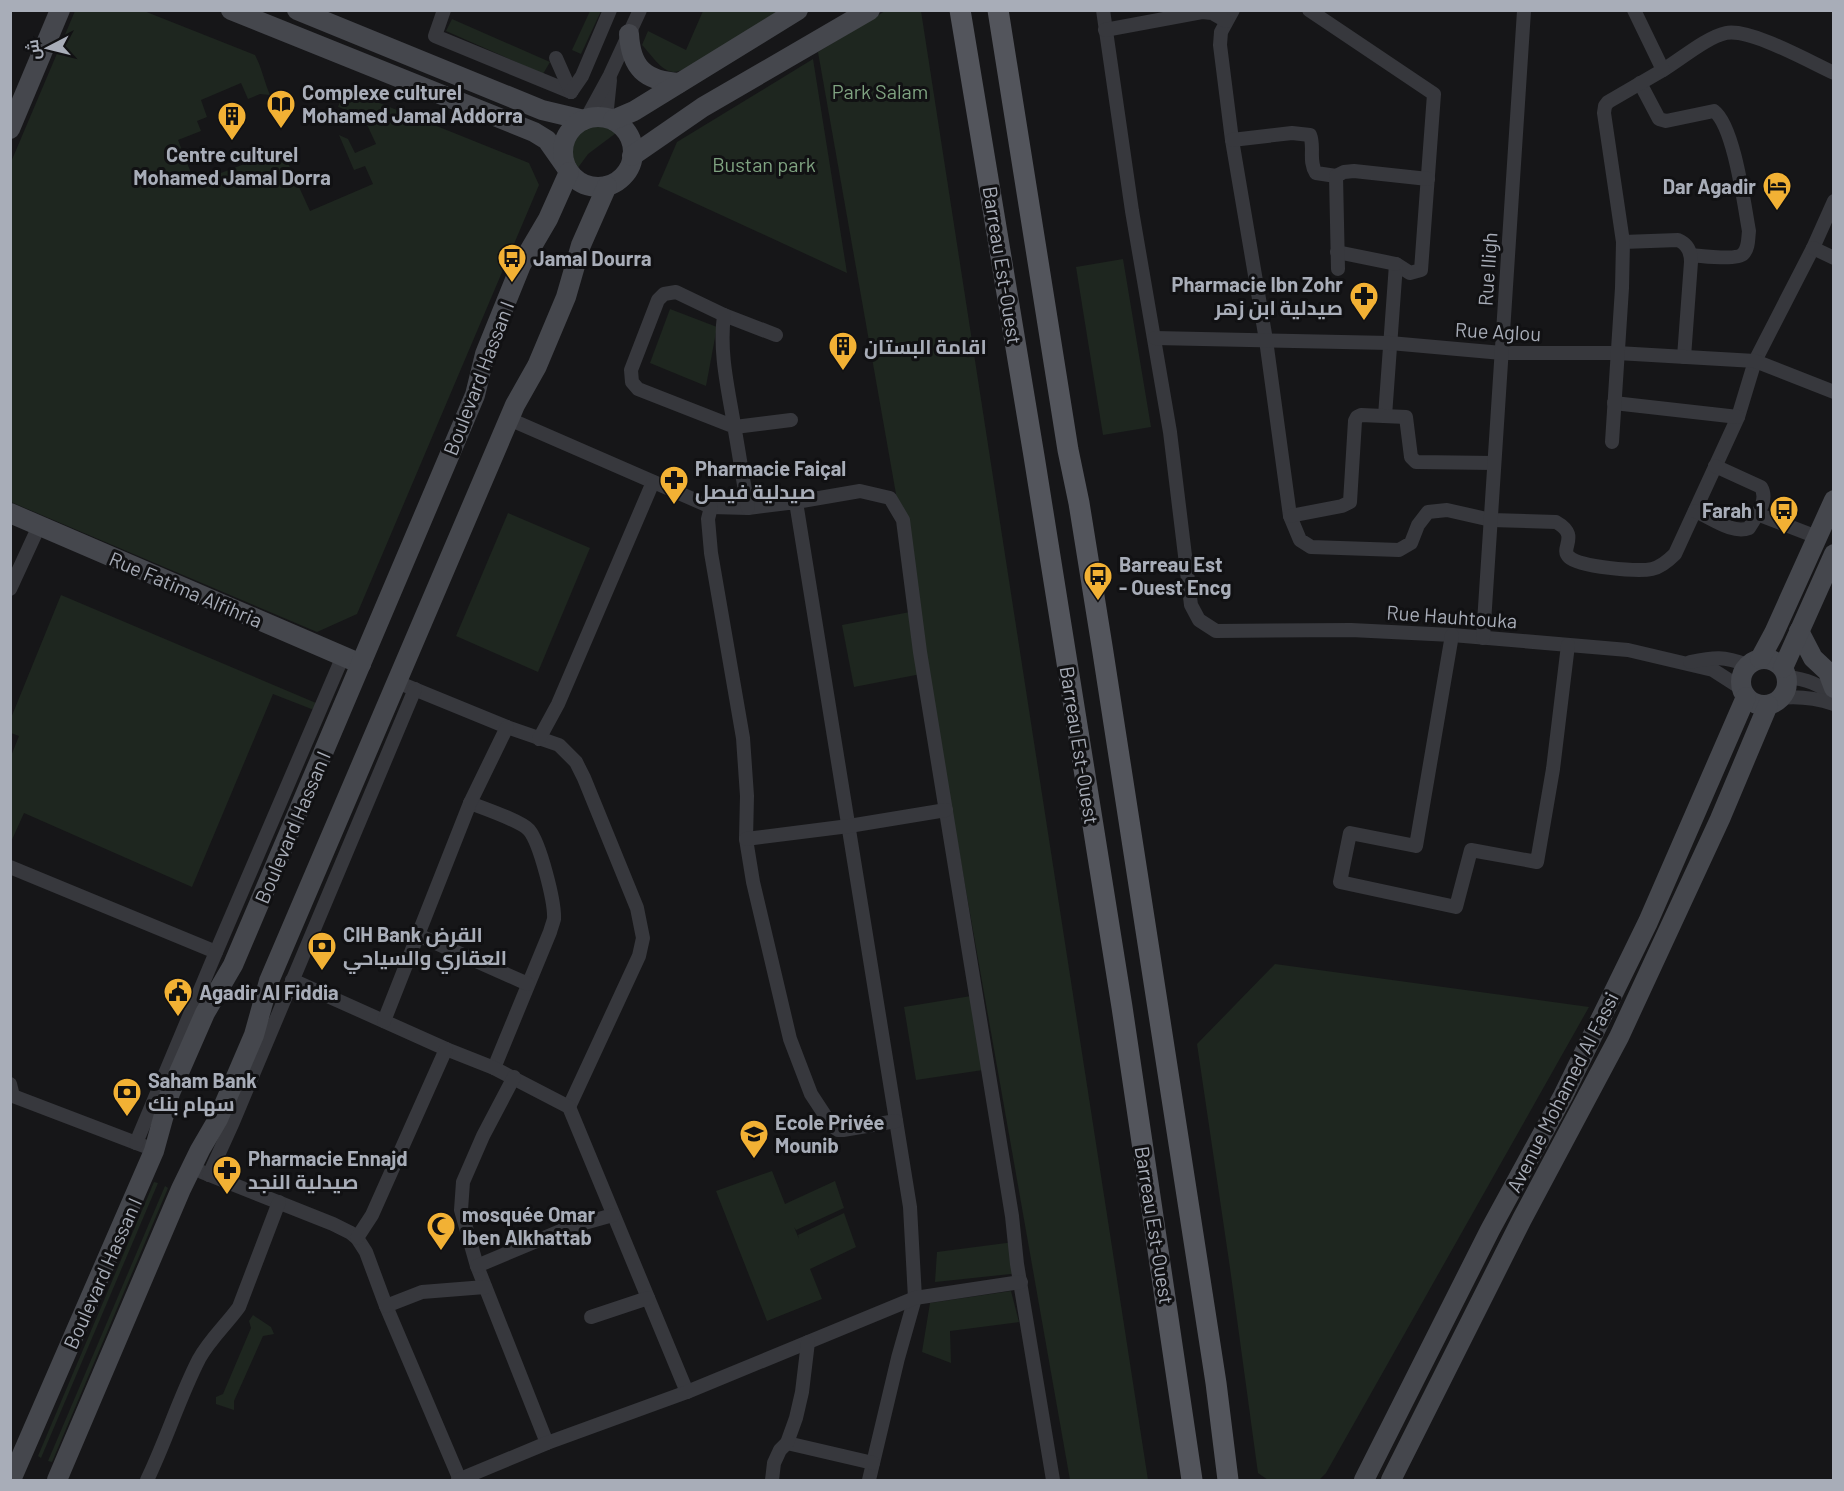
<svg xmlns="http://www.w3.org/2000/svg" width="1844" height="1491" font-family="Barlow,Cairo,sans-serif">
<rect width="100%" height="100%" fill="#161618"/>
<g fill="#1e261f">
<path d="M75 11H144L255 55C262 68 264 81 270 95L260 94 248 99 241 83 201 100 207 117 197 121 201 131 178 140 195 183 265 156 288 163 310 211 373 184 365 166 354 170 339 135 348 139 355 153 376 144 363 116 338 107 340 102 357 94 529 163 539 185 357 614 317 632 11 502V162Z"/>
<polygon points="590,11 601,11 581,54 572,50"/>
<path d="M703 11H789C770 22 690 73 673 72 661 71 650 53 642 45L648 31 686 50Z"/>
<polygon points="885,11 921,11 1148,1480 1070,1480 818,52"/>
<polygon points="452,19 550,62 543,74 446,31"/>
<polygon points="813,59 847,273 658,186 677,142"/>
<path d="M598 125 606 126 616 133 588 154 577 169C565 149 574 128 598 125Z"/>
<polygon points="1123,259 1151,427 1103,435 1076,267"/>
<polygon points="670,309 717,327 706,386 650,363"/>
<polygon points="508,513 590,548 538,672 456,636"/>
<polygon points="61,595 316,703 314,710 273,694 192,887 24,813 10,844 11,756 19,736 11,733 11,718"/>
<polygon points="910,612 921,674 854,687 842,625"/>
<polygon points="1275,964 1589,1007 1326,1473 1319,1480 1268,1480 1258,1473 1230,1268 1197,1044"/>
<polygon points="971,996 983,1070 916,1080 904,1007"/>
<polygon points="772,1171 785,1204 835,1181 844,1208 796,1230 794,1227 799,1239 798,1235 844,1213 856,1247 810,1269 822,1299 767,1321 716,1191"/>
<polygon points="154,1182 158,1183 41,1458 38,1456"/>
<polygon points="165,1186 168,1188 52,1462 48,1461"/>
<polygon points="1014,1242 1020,1273 935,1282 937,1252"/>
<polygon points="1011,1291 1019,1322 950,1331 951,1363 922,1352 930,1303"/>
<polygon points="253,1315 271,1327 274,1334 263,1336 234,1401 234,1410 216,1404 216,1397 223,1394 251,1328 249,1321"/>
</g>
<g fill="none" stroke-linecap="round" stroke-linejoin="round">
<g stroke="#37383d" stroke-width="14">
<polyline points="444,10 435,36 571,92"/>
<polyline points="1103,10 1132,211 1170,432 1191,605 1199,620 1216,631 1351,630 1452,635 1628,650 1713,670 1741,688"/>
<path d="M1233 10 1221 32 1220 45 1232 140 1266 340 1290 516 1300 540 1311 547 1399 550 1411 543 1418 525 1428 512 1447 510 1491 520 1556 522C1581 536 1559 548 1569 557 1579 567 1638 572 1652 569 1661 567 1669 560 1675 554L1738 417 1755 361 1813 248 1834 201"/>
<polyline points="1309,10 1434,94 1421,270 1410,273 1396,264 1385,416"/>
<polyline points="1105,30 1202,12 1212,13 1226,21"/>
<polyline points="556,58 571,92"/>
<path d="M1663 70C1681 59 1707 37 1726 33 1750 28 1810 62 1834 73"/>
<path d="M1640 83 1659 119 1666 121 1714 111C1734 126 1744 204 1749 231 1748 238 1749 248 1743 254 1737 260 1701 256 1691 255"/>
<polyline points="571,92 582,76 610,10"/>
<polyline points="606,118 610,80"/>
<polyline points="586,119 610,75 640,10"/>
<path d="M1232 140 1292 133 1310 135C1315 147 1308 161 1316 173L1336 176"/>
<path d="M1623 242 1678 240C1688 244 1691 252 1691 262L1684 357"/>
<polyline points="1813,248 1834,258"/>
<polyline points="1337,252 1396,264"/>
<polyline points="1338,269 1336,176 1344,172 1354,171 1428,179"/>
<polyline points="724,315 776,335"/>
<polyline points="1155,338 1390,343 1502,353 1617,353 1755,361 1834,392"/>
<polyline points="1614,403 1738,417"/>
<polyline points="509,419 711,507 748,508 796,502 910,1207 915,1298 898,1358 869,1480"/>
<polyline points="1612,442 1622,288 1623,242 1604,113 1605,106 1608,102 1663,70 1634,10"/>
<polyline points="796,502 860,491 890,498 903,520 920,652 1012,1216 1017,1264 1053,1480"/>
<polyline points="711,507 708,519 711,553 743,738 747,796 746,839 753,882 790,1039 811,1094 832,1126 838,1130 843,1130 896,1121"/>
<path d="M748 508C743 480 739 453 734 425 728 388 719 353 724 315L676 292 664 294 658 300 631 370 632 382 638 389 735 427 791 420"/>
<path d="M1695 511C1710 517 1733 535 1749 528 1756 516 1769 501 1761 487L1715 466"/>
<polyline points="1757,514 1817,537"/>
<polyline points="1290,516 1342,506 1350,502 1355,421 1357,417 1361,415 1406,417 1411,457 1416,462 1494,463"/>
<polyline points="10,589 39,526"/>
<polyline points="1452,635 1416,846 1350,833 1340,882 1456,907 1471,850 1537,862 1553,769 1568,645"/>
<polyline points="1483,638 1524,11"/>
<path d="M1690 662C1715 657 1723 656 1748 665"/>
<path d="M1787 677C1806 679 1820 684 1834 697"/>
<polyline points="397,682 507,727 559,745 576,762 584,778 637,908 643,938 639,956 569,1107"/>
<path d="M1781 698C1800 696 1815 698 1834 704"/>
<polyline points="539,739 558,704 653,482"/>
<path d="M470 803C483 808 521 821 529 830 540 843 555 902 554 919 553 923 551 928 550 932L494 1068"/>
<polyline points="746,839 849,826 946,810"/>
<polyline points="10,867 216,952"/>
<polyline points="418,935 528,984"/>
<polyline points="292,980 446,1049 494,1068 569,1107 687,1392"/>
<polyline points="384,1021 470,803 507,727"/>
<polyline points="514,1077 483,1136 463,1182 461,1210 477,1266 547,1443"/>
<polyline points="10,1084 13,1096 144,1146"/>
<polyline points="136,1143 216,952 343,656"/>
<polyline points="202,1172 333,1224 351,1233 357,1238 366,1252 386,1306 460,1480"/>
<polyline points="209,1175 233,1122 415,689"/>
<polyline points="357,1238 372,1215 446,1049"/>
<polyline points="477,1266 570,1227 613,1215"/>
<polyline points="386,1306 422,1292 485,1287"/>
<polyline points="591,1317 648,1298"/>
<polyline points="787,1443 873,1463"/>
<path d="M147 1480C166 1441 179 1398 199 1359 210 1339 226 1325 239 1307L279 1202"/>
<polyline points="458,1480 547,1443 687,1392 915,1298 1021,1282"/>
<polyline points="772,1480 774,1463 780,1450 787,1443 796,1418 802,1392 808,1342"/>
</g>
<g stroke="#45474d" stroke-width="20">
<polyline points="231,10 534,132 547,140 566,167"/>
<polyline points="297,10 542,110 584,120"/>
<path d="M629 34C631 68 645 81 679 83"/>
<circle cx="598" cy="152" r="35"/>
<polyline points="613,120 634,111 798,10"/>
<polyline points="10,129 60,10"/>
<polyline points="632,156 703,107 870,10"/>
<polyline points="10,513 361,664"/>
<polyline points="1799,631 1813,658 1828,672 1834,688"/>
<circle cx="1764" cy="682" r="23"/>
<polyline points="1760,659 1774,633 1834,500"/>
<polyline points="1783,668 1834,554"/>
<polyline points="11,1480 154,1151 170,1093 205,1013 233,965 475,395 485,354 521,265 548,219 569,172"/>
<polyline points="57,1480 181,1189 200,1150 218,1119 254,1035 269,981 515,405 537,366 566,297 581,245 607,186"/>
<polyline points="1364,1480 1490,1230 1563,1096 1648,922 1746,697"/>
<polyline points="1391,1480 1522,1219 1619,1037 1720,819 1768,705"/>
</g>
<g stroke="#53555c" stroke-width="21">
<polyline points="960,10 1034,456 1122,1007 1192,1480"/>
<polyline points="998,10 1068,450 1079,503 1102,646 1216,1383 1228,1480"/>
</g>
</g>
<defs>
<g id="library-pin" transform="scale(1.5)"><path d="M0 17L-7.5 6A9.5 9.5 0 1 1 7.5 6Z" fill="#f2b134" stroke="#111113"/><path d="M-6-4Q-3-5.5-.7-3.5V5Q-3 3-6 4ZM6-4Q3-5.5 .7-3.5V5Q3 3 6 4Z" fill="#111"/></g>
<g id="building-pin" transform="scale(1.5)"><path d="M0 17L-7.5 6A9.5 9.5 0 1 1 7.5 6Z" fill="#f2b134" stroke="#111113"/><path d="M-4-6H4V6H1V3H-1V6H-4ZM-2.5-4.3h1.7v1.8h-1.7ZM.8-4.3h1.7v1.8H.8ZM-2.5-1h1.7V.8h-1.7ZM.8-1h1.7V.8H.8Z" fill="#111"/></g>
<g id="hotel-pin" transform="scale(1.5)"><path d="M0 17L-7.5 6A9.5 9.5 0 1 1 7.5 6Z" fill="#f2b134" stroke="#111113"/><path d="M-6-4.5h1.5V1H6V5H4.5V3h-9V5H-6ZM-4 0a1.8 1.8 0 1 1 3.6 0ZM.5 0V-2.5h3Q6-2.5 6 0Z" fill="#111"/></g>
<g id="bus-pin" transform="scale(1.5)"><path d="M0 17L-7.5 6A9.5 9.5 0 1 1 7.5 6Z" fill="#f2b134" stroke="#111113"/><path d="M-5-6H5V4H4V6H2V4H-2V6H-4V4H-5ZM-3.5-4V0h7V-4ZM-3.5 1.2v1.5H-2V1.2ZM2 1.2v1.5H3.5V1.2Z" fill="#111"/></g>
<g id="pharmacy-pin" transform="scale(1.5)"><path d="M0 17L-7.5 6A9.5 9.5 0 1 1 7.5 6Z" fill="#f2b134" stroke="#111113"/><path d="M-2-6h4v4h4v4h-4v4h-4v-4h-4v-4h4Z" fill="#111"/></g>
<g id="bank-pin" transform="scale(1.5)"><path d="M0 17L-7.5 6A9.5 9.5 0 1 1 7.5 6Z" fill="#f2b134" stroke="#111113"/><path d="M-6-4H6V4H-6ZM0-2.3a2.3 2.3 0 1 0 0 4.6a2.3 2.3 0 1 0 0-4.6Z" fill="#111"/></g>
<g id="civic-pin" transform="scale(1.5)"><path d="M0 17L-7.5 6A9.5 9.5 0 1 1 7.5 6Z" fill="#f2b134" stroke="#111113"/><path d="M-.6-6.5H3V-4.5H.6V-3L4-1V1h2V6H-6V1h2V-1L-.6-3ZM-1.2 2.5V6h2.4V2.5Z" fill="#111"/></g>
<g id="school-pin" transform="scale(1.5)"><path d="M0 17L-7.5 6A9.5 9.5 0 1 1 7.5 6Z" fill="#f2b134" stroke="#111113"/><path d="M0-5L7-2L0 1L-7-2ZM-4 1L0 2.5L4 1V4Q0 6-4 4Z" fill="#111"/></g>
<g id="mosque-pin" transform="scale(1.5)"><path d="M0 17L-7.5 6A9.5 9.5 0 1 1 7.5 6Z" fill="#f2b134" stroke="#111113"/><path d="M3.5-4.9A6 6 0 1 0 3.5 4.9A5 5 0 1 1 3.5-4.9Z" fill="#111"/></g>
</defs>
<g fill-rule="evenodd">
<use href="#library-pin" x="281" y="104"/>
<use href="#building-pin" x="232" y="116"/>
<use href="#hotel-pin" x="1777" y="186"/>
<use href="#bus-pin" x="512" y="258"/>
<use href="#pharmacy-pin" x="1364" y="296"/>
<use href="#building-pin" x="843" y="346"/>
<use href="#pharmacy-pin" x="674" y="480"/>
<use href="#bus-pin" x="1784" y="510"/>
<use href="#bus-pin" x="1098" y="576"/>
<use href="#bank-pin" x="322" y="946"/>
<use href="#civic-pin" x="178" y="992"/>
<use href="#bank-pin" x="127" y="1092"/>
<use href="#school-pin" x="754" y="1134"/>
<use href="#pharmacy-pin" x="227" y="1170"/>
<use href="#mosque-pin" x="441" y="1226"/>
</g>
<g text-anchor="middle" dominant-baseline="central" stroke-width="6" stroke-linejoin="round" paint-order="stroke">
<g font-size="20" fill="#7fa381" stroke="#111113">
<text x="880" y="91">Park Salam</text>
<text x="764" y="164">Bustan park</text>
</g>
<g font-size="20" font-weight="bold" fill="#a8adb8" stroke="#111113" text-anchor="start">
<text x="302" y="92">Complexe culturel<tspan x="302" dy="23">Mohamed Jamal Addorra</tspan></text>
<text x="232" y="154" text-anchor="middle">Centre culturel<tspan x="232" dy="23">Mohamed Jamal Dorra</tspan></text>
<text x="1756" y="186" text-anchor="end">Dar Agadir</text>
<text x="533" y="258">Jamal Dourra</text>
<text x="1343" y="284" text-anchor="end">Pharmacie Ibn Zohr<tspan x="1343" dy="23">صيدلية ابن زهر</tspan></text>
<text x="864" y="346">اقامة البستان</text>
<text x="695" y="468">Pharmacie Faiçal<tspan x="695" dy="23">صيدلية فيصل</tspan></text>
<text x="1763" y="510" text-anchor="end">Farah 1</text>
<text x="1119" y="564">Barreau Est<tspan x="1119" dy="23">- Ouest Encg</tspan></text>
<text x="343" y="934">CIH Bank القرض<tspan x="343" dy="23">العقاري والسياحي</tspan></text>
<text x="199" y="992">Agadir Al Fiddia</text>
<text x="148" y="1080">Saham Bank<tspan x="148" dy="23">سهام بنك</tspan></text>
<text x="775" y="1122">Ecole Privée<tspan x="775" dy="23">Mounib</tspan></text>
<text x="248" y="1158">Pharmacie Ennajd<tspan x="248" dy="23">صيدلية النجد</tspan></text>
<text x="462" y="1214">mosquée Omar<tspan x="462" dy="23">Iben Alkhattab</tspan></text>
</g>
<g font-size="20" fill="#a8adb8" stroke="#111113">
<text transform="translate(1003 265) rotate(81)">Barreau Est-Ouest</text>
<text transform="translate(1487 269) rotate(-86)">Rue Iligh</text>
<text transform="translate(1498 331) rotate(3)">Rue Aglou</text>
<text transform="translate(478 378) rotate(-69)">Boulevard Hassan I</text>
<text transform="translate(186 589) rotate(23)">Rue Fatima Alfihria</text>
<text transform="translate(1452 616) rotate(4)">Rue Hauhtouka</text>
<text transform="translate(1080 745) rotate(81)">Barreau Est-Ouest</text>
<text transform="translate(292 827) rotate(-67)">Boulevard Hassan I</text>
<text transform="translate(1562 1092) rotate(-63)">Avenue Mohamed Al Fassi</text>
<text transform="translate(1155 1225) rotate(81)">Barreau Est-Ouest</text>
<text transform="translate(102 1273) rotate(-66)">Boulevard Hassan I</text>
</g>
</g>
<rect width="1844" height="1491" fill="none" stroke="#a8adb8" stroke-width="24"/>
<g transform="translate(48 48) rotate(263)" stroke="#111113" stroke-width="4.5" paint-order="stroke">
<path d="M0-4.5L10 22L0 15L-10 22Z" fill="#a8adb8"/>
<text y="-9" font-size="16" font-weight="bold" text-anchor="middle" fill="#a8adb8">ش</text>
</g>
</svg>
